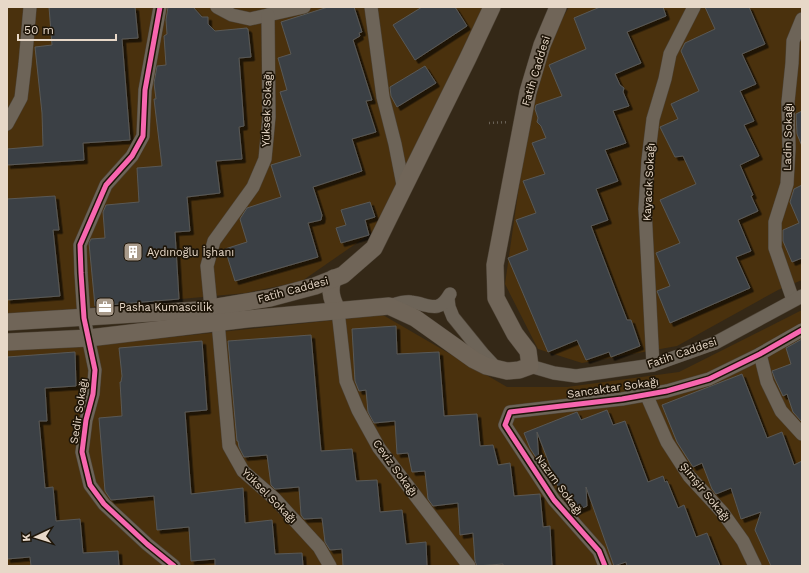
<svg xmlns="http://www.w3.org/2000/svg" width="809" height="573" font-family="'Work Sans',sans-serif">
<defs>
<filter id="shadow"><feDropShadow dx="3.5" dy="3.5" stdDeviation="0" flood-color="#0009"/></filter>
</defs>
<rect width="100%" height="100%" fill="#342817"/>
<g fill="#4a310d">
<polygon points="7,7 485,7 377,229 302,281 246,293 7,315"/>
<polygon points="569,7 802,7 802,280 778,290 677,346 582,363 538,349 505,284 527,130 553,35"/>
<polygon points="802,310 802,566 7,566 7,350 106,344 383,315 507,387 567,387 679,372"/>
</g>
<g fill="#3a4145" stroke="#595856" filter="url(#shadow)">
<polygon points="49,7 135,7 138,38 122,39 130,140 83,143 84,160 7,165 7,149 43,146 42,113 35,47 52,45"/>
<polygon points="168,7 193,7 202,17 208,17 208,24 215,31 247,28 247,29 248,29 251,57 239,58 244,126 239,127 242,159 216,161 220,193 187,197 190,231 175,232 179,299 95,306 89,243 91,239 105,238 103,212 106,205 139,202 137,168 162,166 154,99 156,99 154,83 157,66 166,65 164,36 167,34 166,20"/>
<polygon points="328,7 354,7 362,32 359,33 360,36 353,40 372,100 366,101 376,132 352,139 362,171 313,187 322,215 321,220 308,223 318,257 235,281 225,249 247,242 240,219 247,208 281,197 271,165 301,156 280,92 287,90 278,58 291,54 281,22"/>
<polygon points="422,7 455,7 467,26 415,60 393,25"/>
<polygon points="600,7 663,7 666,16 627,32 641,63 615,74 620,85 624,88 623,92 629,106 613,111 626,143 605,150 618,181 596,189 608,220 591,226 615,289 627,320 631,320 640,346 611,357 609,352 586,360 577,340 548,352 508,258 528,250 516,220 536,213 523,181 545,174 532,143 546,138 541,126 537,122 538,118 535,109 536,105 562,96 549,65 586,49 574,18"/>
<polygon points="705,7 749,7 765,44 742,54 756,84 740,91 754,121 744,125 759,156 740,165 753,195 751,196 758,211 738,220 751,251 736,257 750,288 670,323 657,291 670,286 656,253 680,243 660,200 696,184 683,156 675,157 660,127 678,119 671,104 699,91 681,51 685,43 715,29"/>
<polygon points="425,66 436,83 397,107 391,96 390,87"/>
<polygon points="802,111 802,146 797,134 796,114"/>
<polygon points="802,185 802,258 792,262 783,241 783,230 799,223 790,202 794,189"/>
<polygon points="55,196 59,230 53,230 60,296 7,300 7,199"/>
<polygon points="370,202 375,217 365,220 369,235 341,243 336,228 346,225 341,210"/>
<polygon points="396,326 397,354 439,352 444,416 477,414 480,446 493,445 498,465 510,463 514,496 540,494 543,527 550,526 552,566 503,566 503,564 477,566 475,561 473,533 460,535 458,503 433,506 428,499 425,471 412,472 408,453 397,454 395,421 374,423 368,412 366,390 359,391 355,381 352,329"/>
<polygon points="311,335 321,451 352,449 356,481 377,480 380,512 402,510 406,544 426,542 427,566 343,566 342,549 330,550 325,542 322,518 304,519 301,515 299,487 275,489 271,485 267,455 244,457 239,447 238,441 237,441 228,341"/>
<polygon points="802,339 802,422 793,412 787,394 783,396 775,379 772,371 791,364 786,348"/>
<polygon points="202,341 207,410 185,412 191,494 243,488 245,523 272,520 275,554 302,553 303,566 215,566 215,559 191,561 189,527 157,530 154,496 111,500 105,491 99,418 122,416 120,382 121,382 122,376 119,348"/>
<polygon points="75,352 76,386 45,388 47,421 39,421 45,488 53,487 56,521 80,519 83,553 118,551 119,566 31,566 30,557 7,559 7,357"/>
<polygon points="742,374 767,438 782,432 794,465 802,461 802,566 771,566 755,530 761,512 741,519 731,488 716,494 712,489 702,463 693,467 677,442 662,405"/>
<polygon points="607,410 613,425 625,421 648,482 663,476 665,482 667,481 678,508 684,505 696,537 707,533 720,566 627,566 626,562 614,566 586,487 587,506 575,511 562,497 537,432 539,462 530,448 524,433 577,412 581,420"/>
</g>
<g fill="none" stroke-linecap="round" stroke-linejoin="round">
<g stroke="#4c4235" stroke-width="14">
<g id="minor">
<polyline points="160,7 145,90 143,136 132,156 106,185 80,245 81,273 84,318 95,370 93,394 86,420 82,452 90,485 104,504 147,544 174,566"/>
<polyline points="217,7 232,15 250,19 304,7"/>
<polyline points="371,7 383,97 395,144 404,190"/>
<polyline points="7,124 21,98 25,64 30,7"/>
<polyline points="448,298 449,307 453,317 483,354 497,369"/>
<polyline points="793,300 775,248 775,222 787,184 789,148 788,102 792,63 793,41 802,19"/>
<path d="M389 306C396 304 404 301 411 302 429 304 438 315 450 294"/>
<polyline points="211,308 207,266 214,241 253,187 265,159 269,117 268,15"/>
<polyline points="338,311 346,381 358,410 379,448 469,566"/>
<polyline points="218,322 229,446 243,471 275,499 319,547 330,566"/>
<polyline points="760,354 767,382 781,411 802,434"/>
<polyline points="653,365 645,209 648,160 653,119 665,79 670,54 694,7"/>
<polyline points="530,366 554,373 576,376 653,365 715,343 802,296"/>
<polyline points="646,394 667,442 689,476 723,513 743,541 755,566"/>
<polyline points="605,566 599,551 554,500 505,425 510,412 622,399 667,391 709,379 760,354 802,330"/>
</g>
</g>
<g stroke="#4c4235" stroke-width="18">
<g id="major">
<path d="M334 278C328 289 332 301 338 311"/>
<polyline points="7,322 199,310 270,298 315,286 343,275 374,248 468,58 492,7"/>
<polyline points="7,342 89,338 247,319 389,306 415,318 474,360 486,366 507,371 519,370 530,366 528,351 515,334 496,298 495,265 528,92 542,45 558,7"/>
</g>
</g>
<polyline stroke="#6b6358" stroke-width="2.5" stroke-dasharray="1 3" stroke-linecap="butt" points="489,123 509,122"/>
<use href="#minor" stroke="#6d6458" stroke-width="13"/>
<use href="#major" stroke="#706558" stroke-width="17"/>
<g stroke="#1e1508" stroke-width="8">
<g id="cycleway">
<polyline points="160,7 145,90 143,136 132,156 106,185 80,245 81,273 84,318 95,370 93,394 86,420 82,452 90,485 104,504 147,544 174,566"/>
<polyline points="605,566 599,551 554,500 505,425 510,412 622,399 667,391 709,379 760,354 802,330"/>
</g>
</g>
<use href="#cycleway" stroke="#f766af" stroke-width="5"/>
</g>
<defs>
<g id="building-square" transform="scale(1)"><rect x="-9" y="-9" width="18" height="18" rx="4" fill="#a89a8a" stroke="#1e1508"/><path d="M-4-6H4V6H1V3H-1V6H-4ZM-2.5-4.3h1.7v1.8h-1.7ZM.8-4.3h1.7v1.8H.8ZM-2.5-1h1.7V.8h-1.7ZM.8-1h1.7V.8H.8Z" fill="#fff"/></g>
<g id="office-square" transform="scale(1)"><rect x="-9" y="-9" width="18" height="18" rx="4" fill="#a89a8a" stroke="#1e1508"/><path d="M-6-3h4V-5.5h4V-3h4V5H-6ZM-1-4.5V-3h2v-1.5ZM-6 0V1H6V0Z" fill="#fff"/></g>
</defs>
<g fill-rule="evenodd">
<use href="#building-square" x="133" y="252"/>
<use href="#office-square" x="105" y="307"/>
</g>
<g text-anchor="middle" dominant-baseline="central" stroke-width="3.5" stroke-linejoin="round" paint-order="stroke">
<g font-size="11" fill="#e7d8c8" stroke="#1e1508">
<text transform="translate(536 71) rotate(-73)">Fatih Caddesi</text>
<text transform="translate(267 109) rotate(-88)">Yüksek Sokağı</text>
<text transform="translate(788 137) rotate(-89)">Ladin Sokağı</text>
<text transform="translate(649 182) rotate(-87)">Kayacık Sokağı</text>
<text transform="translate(293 290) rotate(-15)">Fatih Caddesi</text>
<text transform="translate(682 353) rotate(-19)">Fatih Caddesi</text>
<text transform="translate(613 388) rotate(-8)">Sancaktar Sokağı</text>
<text transform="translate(79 411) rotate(-81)">Sedir Sokağı</text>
<text transform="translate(395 468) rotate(54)">Ceviz Sokağı</text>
<text transform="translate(559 485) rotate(54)">Nazım Sokağı</text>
<text transform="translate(705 492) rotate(51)">Şimşir Sokağı</text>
<text transform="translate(269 496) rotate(45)">Yüksel Sokağı</text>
</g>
<g font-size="11" fill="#e7d8c8" stroke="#1e1508" text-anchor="start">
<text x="147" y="252">Aydınoğlu İşhanı</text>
<text x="119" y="307">Pasha Kumascilik</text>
</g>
</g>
<rect width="809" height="573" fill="none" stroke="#e7d8c8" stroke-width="16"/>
<g transform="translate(36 537) rotate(266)" stroke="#1e1508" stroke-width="3" paint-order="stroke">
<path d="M0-3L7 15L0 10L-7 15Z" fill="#e7d8c8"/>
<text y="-6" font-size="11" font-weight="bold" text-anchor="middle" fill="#e7d8c8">K</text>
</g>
<path d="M18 34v6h98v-6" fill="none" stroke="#e7d8c8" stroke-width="2"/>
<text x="24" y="34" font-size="12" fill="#e7d8c8" stroke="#1e1508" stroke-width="3" paint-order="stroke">50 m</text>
</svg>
